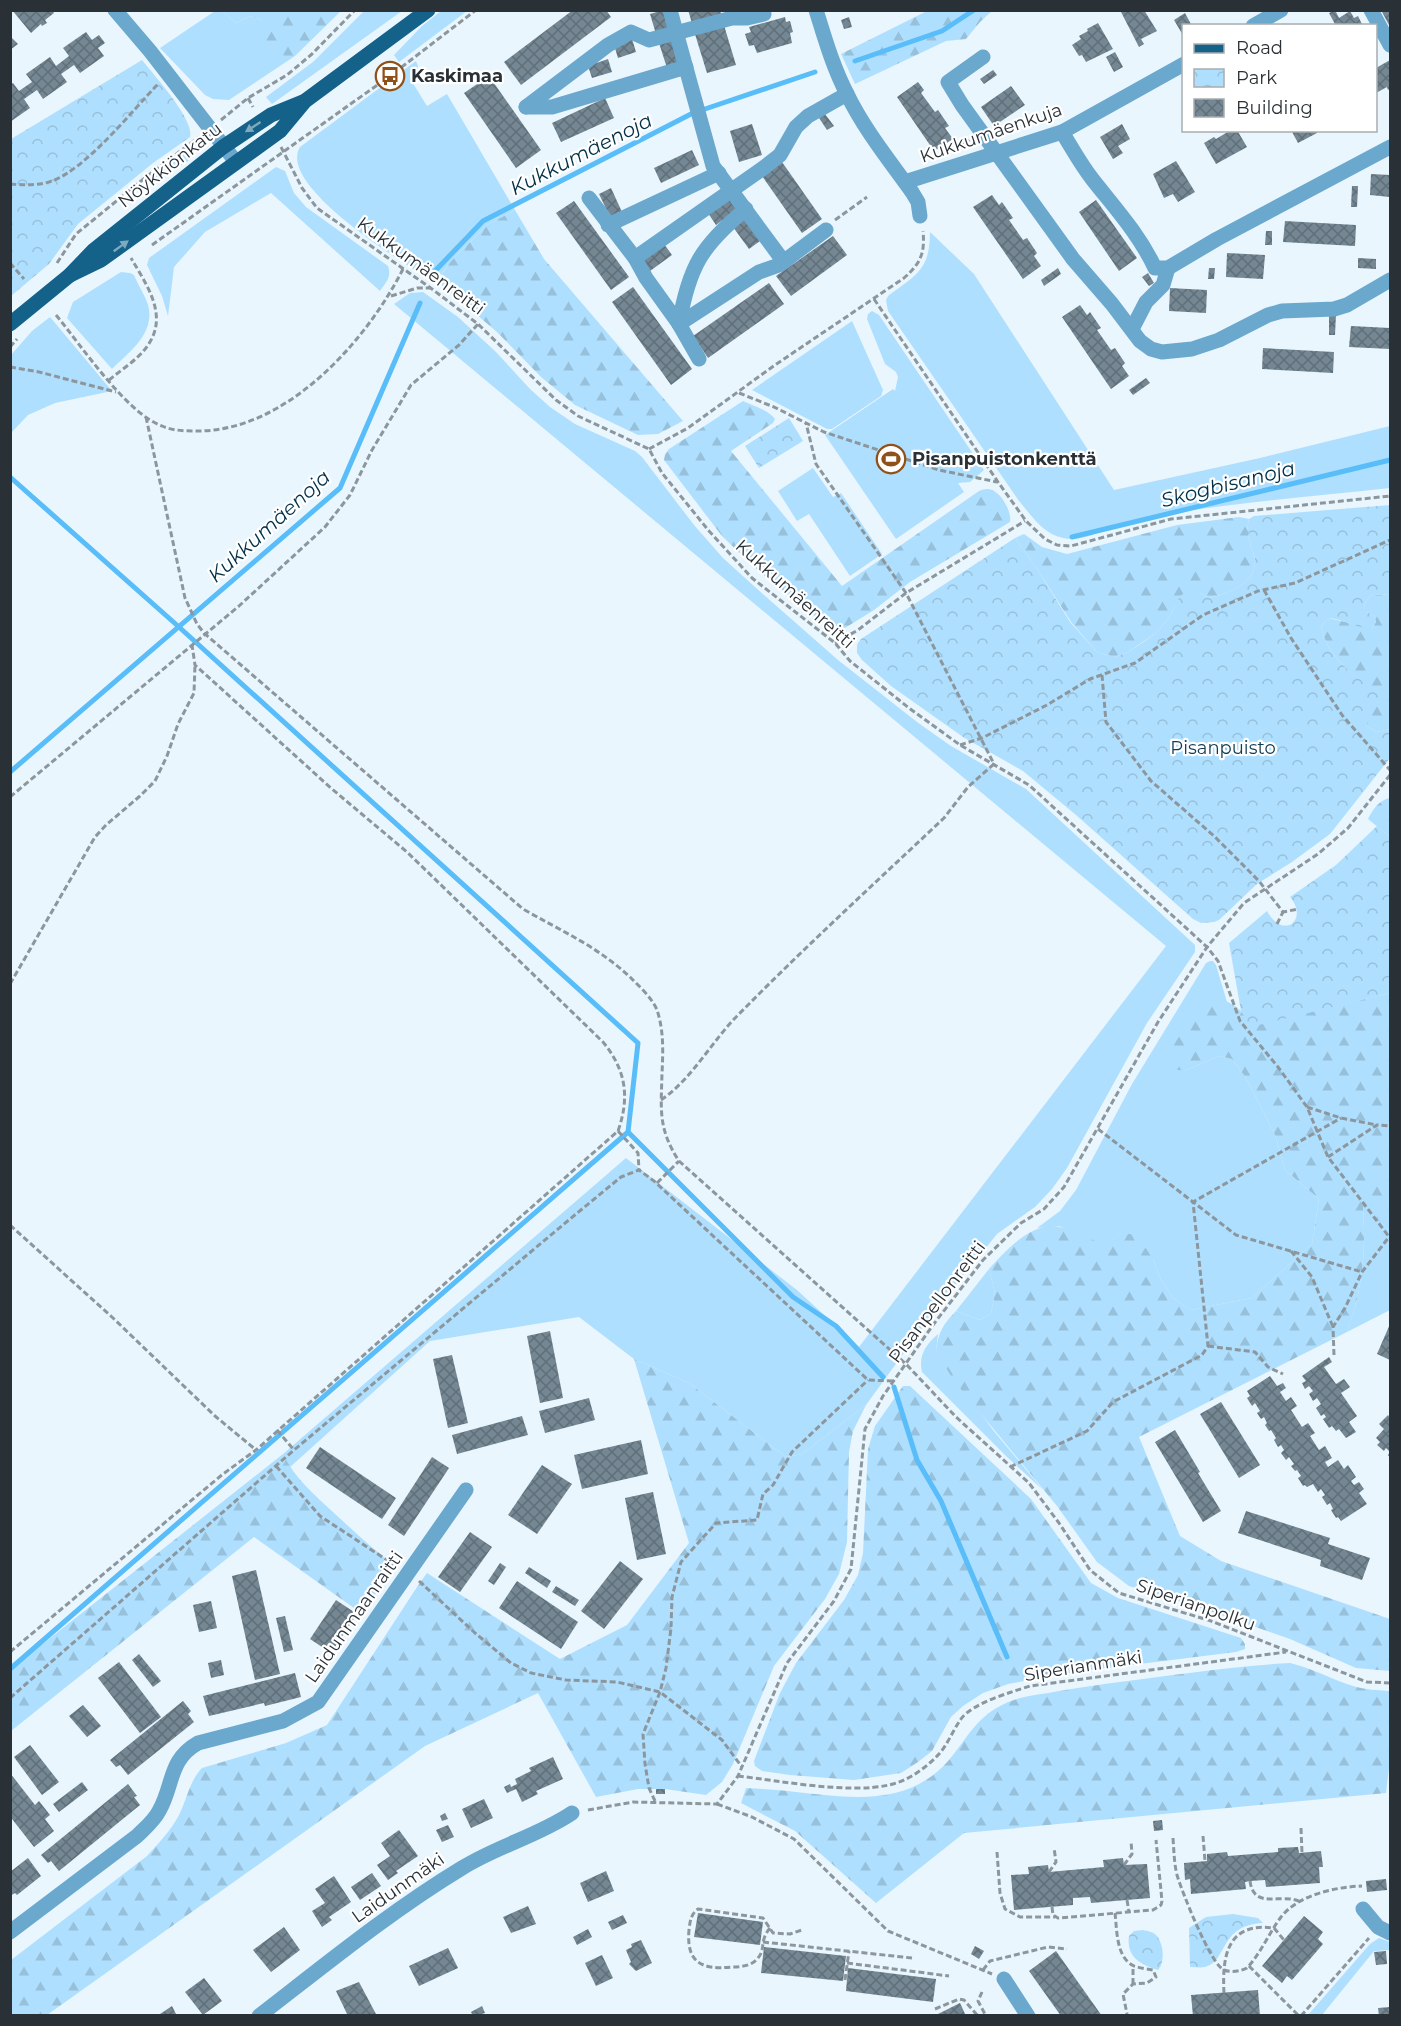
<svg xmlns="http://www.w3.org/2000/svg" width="1401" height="2026" font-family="Montserrat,sans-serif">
<defs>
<pattern id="forest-firs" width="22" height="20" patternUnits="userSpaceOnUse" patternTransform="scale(1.5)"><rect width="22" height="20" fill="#afdffe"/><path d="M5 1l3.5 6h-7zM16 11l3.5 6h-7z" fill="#97c0da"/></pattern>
<pattern id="park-crowns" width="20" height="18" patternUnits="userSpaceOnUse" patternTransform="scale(1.5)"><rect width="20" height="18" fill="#afdffe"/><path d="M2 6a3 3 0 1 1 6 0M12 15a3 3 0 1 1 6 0" fill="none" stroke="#97c0da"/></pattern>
<pattern id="building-cross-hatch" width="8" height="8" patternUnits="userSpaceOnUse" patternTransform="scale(1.5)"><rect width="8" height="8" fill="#748793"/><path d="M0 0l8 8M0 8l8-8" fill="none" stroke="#5f6f79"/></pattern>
</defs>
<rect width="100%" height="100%" fill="#eaf6fe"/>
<g fill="#afdffe">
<polygon points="215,11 222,11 236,23 250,16 262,20 284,56 295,56 229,100 213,99 205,95 160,48"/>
<polygon points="364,11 402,11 272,104 266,97 313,62"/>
<polygon points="441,11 467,11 399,62 394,55 422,26"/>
<path d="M416 61 418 66 414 85 427 106 447 94 515 210 487 225 451 261 435 283C407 265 276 186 300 147Z"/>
<polygon points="185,152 191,159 151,185 148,181"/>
<path d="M276 167 285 171 294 193 306 207 388 266C392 277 386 282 380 291L271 193 205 232 174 267 168 316 162 296 147 265 149 258Z"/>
<path d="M930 232 974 274 1114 490 1260 458 1390 426V488C1334 494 1279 499 1223 506 1193 510 1162 513 1133 520 1110 525 1087 543 1063 538 1043 534 1032 516 1019 501L888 311 886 300 888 296C916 275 930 270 930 232Z"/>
<path d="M121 272 130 273 134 275C138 285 145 295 148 305 156 333 129 352 112 369L67 318 73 302Z"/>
<polygon points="423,292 458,317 496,352 530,389 550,407 575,424 635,451 642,457 694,525 723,558 755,587 838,660 917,722 951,746 1026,789 1195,945 1195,952 1147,1023 1067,1168 1052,1189 1035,1207 997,1234 985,1249 938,1306 866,1405 802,1454 786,1457 689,1383 634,1359 579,1317 430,1341 289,1468 283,1454 626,1158 797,1290 859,1347 1166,946 394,304 410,293"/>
<polygon points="872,311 879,315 984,470 970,482 958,483 964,492 896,539 825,435 893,389 895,391 898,377 896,372 885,364 867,319 868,314"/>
<polygon points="50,317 112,391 55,403 28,415 11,433 11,436 11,355 32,331"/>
<polygon points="852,321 883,390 881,396 832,429 827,429 752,390"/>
<polygon points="813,468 833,497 841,493 882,554 850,576 809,514 797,521 778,491"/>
<polygon points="1210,961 1213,961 1216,965 1227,1002 1223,1000 1184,1071 1219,1056 1232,1059 1246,1078 1275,1135 1285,1170 1319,1199 1312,1244 1252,1298 1190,1310 1173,1298 1161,1280 1153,1259 1121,1233 1104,1246 1059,1226 1037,1228 1060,1211 1076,1190 1132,1084 1206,963"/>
<path d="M1363 1205 1390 1231V1310L1347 1332C1363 1287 1366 1252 1363 1205Z"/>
<polygon points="989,1269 995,1293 991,1313 980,1320 956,1311"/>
<path d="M938 1334 936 1351 993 1430 1043 1490 1007 1457 922 1372C918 1356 926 1344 938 1334Z"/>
<polygon points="1379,1938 1390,1942 1390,1950 1374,1951 1322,2015 1308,2015 1370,1944"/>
</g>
<g fill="url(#forest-firs)">
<polygon points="929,10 992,11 980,22 966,39 946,41 855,84 841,54"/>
<polygon points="222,11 341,11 295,56 284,56 265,40 262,20 250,16 236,23"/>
<polygon points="515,210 544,259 683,421 658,434 638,435 575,405 541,377 497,332 437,281 451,261 487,225"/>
<path d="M743 401C754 406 768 410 775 419L773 423 731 451 842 586 979 491C984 489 989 488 994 491 1003 496 1012 513 1010 522L910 582 874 610 845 628 837 629 829 628 754 567 722 536 664 460 665 454 669 449Z"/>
<path d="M1239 517 1249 519C1246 529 1249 537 1251 547 1253 551 1255 557 1255 561 1255 585 1229 592 1211 598L1199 593 1175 606 1169 618 1156 633 1128 652 1114 657 1097 652 1071 622 1036 567 1015 538 1024 534 1042 547 1067 554 1177 525Z"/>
<path d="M1384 594 1390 595V729L1376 732 1368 727 1367 722 1378 691C1353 677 1326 655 1321 626L1328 618 1372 628 1376 622 1374 616 1365 611 1364 605 1370 596Z"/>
<path d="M1390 798V837L1368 819C1373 809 1379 800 1390 798Z"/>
<path d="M1390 993V1231L1363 1206C1366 1252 1363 1288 1347 1332L1139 1437 1180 1536 1221 1561 1390 1619V1671L1356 1668 1290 1639 1210 1611 1129 1586 1097 1562 1057 1506 954 1381 936 1351C938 1333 943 1324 956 1311L980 1320 991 1313 995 1293 989 1269C1005 1251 1033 1220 1060 1227 1075 1230 1090 1239 1104 1245L1121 1233 1137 1235 1153 1259 1161 1280 1173 1298 1190 1310 1252 1298 1312 1244 1319 1199 1285 1170 1275 1135 1246 1078 1232 1059 1219 1056 1184 1071 1174 1069C1172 1066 1168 1061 1167 1057 1164 1048 1170 1039 1174 1031 1188 1004 1214 986 1241 1011 1245 1015 1248 1022 1251 1026Z"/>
<path d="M634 1359 689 1383 786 1457 802 1454 866 1405 853 1431 849 1452 847 1542 839 1574 825 1599 774 1666 733 1764 722 1782 706 1795 665 1789H638L596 1797 538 1693 425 1746 47 2015 11 2016V1960L147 1856C159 1843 171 1830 179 1815 187 1799 190 1780 202 1768L286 1743 327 1725 417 1587 427 1573 560 1659 627 1625 689 1543Z"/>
<polygon points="903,1386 910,1386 1031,1499 1091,1583 1118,1598 1241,1638 1245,1644 1245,1649 1236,1652 1075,1672 1008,1684 983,1693 963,1706 951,1717 932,1751 918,1762 901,1773 854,1780 790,1775 762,1771 755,1766 754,1761 780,1693 796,1663 844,1600 858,1575 863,1553 868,1449 875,1426"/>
<path d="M283 1454C295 1479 315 1495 335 1514 355 1532 375 1551 396 1567L361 1613 254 1537 11 1731V1669Z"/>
<path d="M1290 1663C1312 1668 1331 1679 1353 1686 1365 1690 1378 1690 1390 1691V1760L1386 1793 964 1833 876 1903 795 1831 741 1803 746 1788C763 1789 780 1790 796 1792 852 1798 908 1807 949 1760 971 1733 979 1712 1014 1700 1029 1695 1044 1694 1059 1691 1082 1687 1104 1684 1127 1681 1181 1674 1235 1666 1290 1663Z"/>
</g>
<g fill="url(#park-crowns)">
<path d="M142 60C153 74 195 120 190 137L153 163 78 224 49 264 11 296V139Z"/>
<polygon points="789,418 803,441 759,468 745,446"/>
<path d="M1390 505V595L1384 594 1370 596 1364 605 1365 611 1374 616 1376 622 1372 628C1357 629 1344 619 1328 618L1321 626C1326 655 1353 677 1379 691 1381 705 1366 714 1368 727L1376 732 1390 729V758L1330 834 1292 862 1257 884 1219 920 1214 922 1201 923 1193 919 1076 815 1023 771 963 737 891 686 862 660 857 653V645L861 639 1015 538 1036 567 1070 622 1097 652 1114 657 1128 652 1142 643 1156 633 1169 618 1180 596 1188 591 1199 593 1211 598C1229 592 1255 585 1255 561 1255 557 1253 551 1251 547 1249 537 1246 529 1249 519L1254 516Z"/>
<path d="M1377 826 1390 837V993L1251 1027 1241 1011 1229 943 1267 911C1284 941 1309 919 1290 897L1336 865Z"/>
<path d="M1233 1914 1258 1918 1263 1923C1219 1925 1228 1961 1205 1967 1201 1968 1195 1967 1190 1967L1189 1928 1206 1917Z"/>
<path d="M1143 1930C1148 1931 1154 1932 1157 1936 1164 1945 1165 1963 1158 1970 1141 1965 1126 1957 1129 1936L1134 1931Z"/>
</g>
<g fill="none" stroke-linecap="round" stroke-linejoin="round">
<g stroke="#58bdf8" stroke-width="5">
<polyline points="855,61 942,31 974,10"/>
<polyline points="702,110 815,72"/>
<polyline points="435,271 483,221 691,114"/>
<polyline points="10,477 179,627 638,1043 628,1132 10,1669"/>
<polyline points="1072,537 1390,460"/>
<polyline points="10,772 340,488 420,303"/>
<polyline points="628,1132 793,1297 836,1326 883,1377"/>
<polyline points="894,1387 917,1460 941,1501 1007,1657"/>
</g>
</g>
<g fill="url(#building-cross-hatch)">
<polygon points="12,10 52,10 54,13 45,20 47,23 42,26 41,24 31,33"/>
<polygon points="573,10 606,10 611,17 521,85 504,62"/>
<polygon points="663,10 669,30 656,34 650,14"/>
<polygon points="688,10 720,10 721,14 692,23"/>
<polygon points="1120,10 1144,10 1157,31 1141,39 1144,44 1139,47"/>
<polygon points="1335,10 1339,18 1350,11 1354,18 1358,16 1363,26 1336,26 1329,13"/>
<polygon points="1381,10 1390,10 1390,27"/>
<polygon points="1185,13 1192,26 1184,26 1184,37 1174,20"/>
<polygon points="785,17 786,22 790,21 793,32 790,33 792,43 757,53 754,45 749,46 745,34 751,32 749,27"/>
<polygon points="849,17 852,27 844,29 841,20"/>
<polygon points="723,22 736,65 707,73 694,31"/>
<polygon points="1098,23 1113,49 1086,62 1082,55 1079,56 1072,45 1081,39 1079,36 1088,31 1087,29"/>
<polygon points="86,32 92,40 99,35 105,43 98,48 104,56 80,73 74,65 61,74 67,82 43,99 37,90 24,99 30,108 10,122 10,85 13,83 19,91 32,82 26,74 50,57 56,66 69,56 63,48"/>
<polygon points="10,36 18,44 10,50"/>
<polygon points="632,39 636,52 618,58 614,45"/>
<polygon points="672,39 680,64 667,68 659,43"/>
<polygon points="1115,52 1123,67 1114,72 1106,57"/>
<polygon points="608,59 612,72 592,78 588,66"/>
<polygon points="1390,60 1390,89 1388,90 1387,87 1376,93 1376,68"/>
<polygon points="993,70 997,75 984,84 980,79"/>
<polygon points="489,76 541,150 516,168 464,93"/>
<polygon points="918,82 924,90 921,93 935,112 938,110 949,126 945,128 953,139 934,151 897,97"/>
<polygon points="1011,86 1025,105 994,126 981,107"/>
<polygon points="605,98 614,118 561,142 552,123"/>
<polygon points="825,114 834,126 827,130 819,118"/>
<polygon points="752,124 762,155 739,162 730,131"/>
<polygon points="1122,124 1130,139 1118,146 1123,153 1113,159 1100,137"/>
<polygon points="1231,130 1237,130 1247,147 1216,164 1204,143 1214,137 1216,139"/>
<polygon points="1291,130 1316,130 1317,133 1298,143"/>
<polygon points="966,136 970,141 958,149 955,144"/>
<polygon points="692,150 699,165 661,183 654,168"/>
<polygon points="1176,161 1195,192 1178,202 1173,194 1164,198 1153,174"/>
<polygon points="782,162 822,219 802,233 762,176"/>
<polygon points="1371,174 1390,175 1390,197 1370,195"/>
<polygon points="1352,186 1358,186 1357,207 1351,207"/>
<polygon points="611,188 622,212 610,217 599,194"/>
<polygon points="992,195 999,205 1002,202 1013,218 1009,220 1023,240 1027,238 1037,253 1034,256 1041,266 1023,279 973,207"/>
<polygon points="729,198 737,209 716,225 708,213"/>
<polygon points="1096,200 1137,258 1119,271 1079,212"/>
<polygon points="574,201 629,277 611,290 556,213"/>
<polygon points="744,219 760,241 749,249 733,227"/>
<polygon points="1285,221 1356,225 1355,246 1283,242"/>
<polygon points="1266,231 1272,231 1272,245 1265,245"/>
<polygon points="833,236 847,255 791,296 776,276"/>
<polygon points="664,244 672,255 650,271 642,260"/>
<polygon points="1227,253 1265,255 1263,279 1226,277"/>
<polygon points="1358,258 1376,259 1376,269 1358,268"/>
<polygon points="1058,268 1061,274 1044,286 1041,280"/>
<polygon points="1209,268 1215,268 1214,279 1208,279"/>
<polygon points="1148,273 1154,283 1149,286 1142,277"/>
<polygon points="769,283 784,304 708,358 693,336"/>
<polygon points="633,287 692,369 671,385 612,302"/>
<polygon points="1170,288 1207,290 1206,313 1169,311"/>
<polygon points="1080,305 1087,315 1090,312 1101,328 1097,330 1111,350 1115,348 1125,363 1122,366 1129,376 1111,389 1062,317"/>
<polygon points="1329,314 1336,314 1335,335 1329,335"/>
<polygon points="1351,326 1390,328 1390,349 1349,347"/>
<polygon points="1263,348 1334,352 1333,373 1262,369"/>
<polygon points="1146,378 1150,383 1133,395 1129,390"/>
<polygon points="1390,1324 1390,1360 1377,1354"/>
<polygon points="550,1331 563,1398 540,1403 527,1336"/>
<polygon points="452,1355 468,1423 448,1428 433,1359"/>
<polygon points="1329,1357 1332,1362 1324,1367 1336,1384 1344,1379 1350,1387 1341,1393 1357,1416 1349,1422 1356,1432 1346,1438 1339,1429 1336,1431 1332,1426 1329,1428 1323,1419 1326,1417 1324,1414 1321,1416 1316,1408 1321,1404 1317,1398 1313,1401 1309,1394 1313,1391 1309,1386 1305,1389 1302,1383 1306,1381 1302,1376"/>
<polygon points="1270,1376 1277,1386 1283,1383 1286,1388 1280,1392 1286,1401 1291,1397 1297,1406 1291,1410 1302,1427 1308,1423 1315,1433 1310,1436 1319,1450 1325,1446 1332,1458 1325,1462 1328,1467 1338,1460 1344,1469 1348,1465 1356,1477 1351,1481 1354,1485 1359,1482 1364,1489 1359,1493 1367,1504 1341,1521 1338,1517 1336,1518 1331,1510 1333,1509 1330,1503 1327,1505 1322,1497 1325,1495 1321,1489 1318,1492 1313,1484 1307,1487 1305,1485 1303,1486 1298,1478 1301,1476 1297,1470 1295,1471 1291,1466 1294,1464 1289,1457 1286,1460 1281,1453 1284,1450 1281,1445 1278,1447 1274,1440 1276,1438 1271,1430 1269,1431 1265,1425 1267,1423 1264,1417 1261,1419 1257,1413 1260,1411 1255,1403 1252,1406 1247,1398 1250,1396 1247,1391"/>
<polygon points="589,1398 595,1420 545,1433 539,1411"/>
<polygon points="1221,1402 1260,1465 1239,1478 1200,1414"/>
<polygon points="1388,1415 1390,1418 1390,1458 1388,1455 1390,1452 1386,1448 1384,1451 1377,1445 1380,1442 1376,1438 1384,1429 1379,1424"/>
<polygon points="522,1416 528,1435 457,1454 452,1435"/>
<polygon points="1175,1430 1200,1472 1198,1473 1221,1511 1203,1522 1155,1442"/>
<polygon points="641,1440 648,1474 582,1489 574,1455"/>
<polygon points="320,1447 396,1498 382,1519 306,1468"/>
<polygon points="432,1457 449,1468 404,1536 388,1525"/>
<polygon points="542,1465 572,1484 537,1534 508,1515"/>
<polygon points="653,1492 666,1554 637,1560 625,1498"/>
<polygon points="1246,1511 1330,1538 1328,1544 1370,1558 1362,1580 1320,1566 1321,1560 1238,1533"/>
<polygon points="470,1532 492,1547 460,1592 438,1577"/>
<polygon points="620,1561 643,1579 604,1629 581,1611"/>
<polygon points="500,1563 506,1567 494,1585 488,1581"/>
<polygon points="529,1567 551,1581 547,1588 525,1573"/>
<polygon points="256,1570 280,1674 255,1680 232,1576"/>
<polygon points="517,1581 578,1622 561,1649 499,1608"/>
<polygon points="556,1586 579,1600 575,1606 552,1592"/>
<polygon points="336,1600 357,1614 331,1653 310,1639"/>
<polygon points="211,1601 217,1628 199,1632 193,1605"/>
<polygon points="285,1616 293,1650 284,1652 276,1618"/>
<polygon points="139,1654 161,1681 153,1687 132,1660"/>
<polygon points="221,1660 224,1675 211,1678 208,1663"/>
<polygon points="119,1662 161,1717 140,1733 98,1678"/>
<polygon points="295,1673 301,1697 265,1706 264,1703 209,1716 203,1696"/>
<polygon points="183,1701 191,1711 188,1714 194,1722 128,1775 120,1765 116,1767 110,1760"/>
<polygon points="83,1705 101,1726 87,1737 69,1716"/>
<polygon points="30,1745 59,1782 42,1795 14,1757"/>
<polygon points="553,1757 563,1779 536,1791 538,1794 522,1802 516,1789 507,1793 504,1787 510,1784 511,1787 517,1784 515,1779 531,1771 529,1768"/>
<polygon points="10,1773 35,1805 39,1801 50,1815 45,1819 54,1831 34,1847 12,1819 10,1820"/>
<polygon points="82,1782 88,1790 59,1812 53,1804"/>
<polygon points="128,1784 137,1796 134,1797 140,1805 59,1871 51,1861 48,1863 41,1855"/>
<rect x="656" y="1789" width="9" height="5"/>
<polygon points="484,1799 493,1818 471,1828 462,1809"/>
<polygon points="445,1813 448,1819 442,1821 440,1816"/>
<polygon points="1162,1820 1163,1830 1154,1831 1153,1821"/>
<polygon points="448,1825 454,1837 442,1842 436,1830"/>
<polygon points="399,1830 418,1856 396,1871 398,1873 388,1880 377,1865 390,1856 381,1843"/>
<polygon points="1298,1847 1299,1853 1321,1851 1323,1867 1319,1867 1320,1883 1266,1887 1265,1880 1250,1881 1245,1882 1246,1889 1191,1894 1190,1879 1185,1880 1184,1863 1207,1861 1207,1854 1227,1852 1228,1856 1278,1852 1278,1848"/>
<polygon points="28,1858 41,1876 17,1895 15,1893 10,1896 10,1872"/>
<polygon points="1123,1858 1124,1865 1147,1864 1150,1898 1091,1903 1090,1897 1073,1898 1073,1905 1014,1910 1011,1875 1029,1874 1028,1867 1048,1865 1049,1872 1104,1867 1103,1860"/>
<polygon points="606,1871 614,1891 588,1902 580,1883"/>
<polygon points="372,1873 381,1886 360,1900 351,1887"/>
<polygon points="334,1876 351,1902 329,1917 332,1920 322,1927 312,1911 325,1903 315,1889"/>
<polygon points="1386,1879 1387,1890 1367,1892 1366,1881"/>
<polygon points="528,1906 536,1924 511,1933 503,1917"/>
<polygon points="698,1913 763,1922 760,1945 694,1937"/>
<polygon points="623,1915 627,1923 612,1930 608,1922"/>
<polygon points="1304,1916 1323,1932 1318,1939 1323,1944 1292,1980 1287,1976 1282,1983 1262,1966"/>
<polygon points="284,1927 300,1950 271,1972 253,1950"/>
<polygon points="588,1929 592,1937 577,1945 573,1937"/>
<polygon points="641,1940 652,1963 636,1971 629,1964 631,1962 626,1950 632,1947 631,1944"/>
<polygon points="975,1946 984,1951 979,1959 971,1954"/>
<polygon points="764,1947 846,1956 843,1981 761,1973"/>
<polygon points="448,1948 458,1968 419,1986 409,1966"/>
<polygon points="1056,1951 1102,2016 1061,2016 1029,1971"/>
<polygon points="1386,1951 1387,1964 1376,1965 1374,1952"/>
<polygon points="602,1955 613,1978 596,1986 585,1963"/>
<polygon points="848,1968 936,1979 933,2002 846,1991"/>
<polygon points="204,1978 222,2001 203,2015 185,1992"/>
<polygon points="359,1982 377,2016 348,2016 336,1991"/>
<polygon points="1258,1990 1260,2016 1193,2016 1191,1995"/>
<polygon points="960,2003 966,2016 934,2016"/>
<polygon points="172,2006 177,2016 157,2016"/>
<polygon points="482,2006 485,2013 473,2016 471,2012"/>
<polygon points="1390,2007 1390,2016 1379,2016 1378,2008"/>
</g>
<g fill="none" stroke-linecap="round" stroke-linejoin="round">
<g stroke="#8c969d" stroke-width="3" stroke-dasharray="6 3" stroke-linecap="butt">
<polyline points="248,98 253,107"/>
<polyline points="221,120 248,98 287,75 312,54 355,10"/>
<polyline points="281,147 302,188 317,208 432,289 478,324 556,400 578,416 649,449 662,473 709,531 752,578 835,643 850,661 909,708 960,745 1029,785 1207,947 1218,961 1240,1021 1278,1067 1307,1107 1328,1157 1390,1238"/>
<path d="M10 184C25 185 38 186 52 181 87 168 131 112 158 84"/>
<polyline points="835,220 867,197"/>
<polyline points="152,245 390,76 476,10"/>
<polyline points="10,263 24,279"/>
<polyline points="57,263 76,234 146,177 199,137"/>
<polyline points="391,296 417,288 431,288"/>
<polyline points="874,299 998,482 1026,521 1045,539 1057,545 1071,546 1171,519 1390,496"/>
<path d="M56 315C81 345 126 413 162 426 173 431 186 431 198 431 286 431 366 342 403 269"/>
<polyline points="10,347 17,339"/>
<polyline points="10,367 39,372 116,392"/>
<path d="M109 380C122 369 139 359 148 345 169 315 146 284 131 258"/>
<polyline points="739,393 774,407 824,432 939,470 997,482"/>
<path d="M146 417 185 598 197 624 204 633 523 909C563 932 597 946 631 978 640 987 652 998 657 1010 664 1031 663 1052 662 1074 661 1110 658 1129 679 1161L906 1364 956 1417 1029 1483 1059 1523 1090 1570 1119 1593 1211 1621 1367 1682 1390 1683"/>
<path d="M649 449 688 428 775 365 904 278C921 263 925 253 923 231"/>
<polyline points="1264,590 1291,638 1342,715 1390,770"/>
<polyline points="835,643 858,630 906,593 1025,521"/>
<polyline points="1102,675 1106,722 1151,781 1214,836 1259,881 1283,912 1298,909"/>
<polyline points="960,745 982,738 1047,705 1090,679 1135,663 1203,615 1258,591 1295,583 1390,540"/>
<polyline points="10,797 239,606 325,527 350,495 372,450 411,385 459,345 478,324"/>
<polyline points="1277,924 1283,912"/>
<polyline points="10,984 95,837 106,825 140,796 155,781 167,756 178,724 194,693 195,665"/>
<path d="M661 1100C692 1079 712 1041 738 1015 805 947 875 883 944 818L968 787 994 764 906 593 816 464 806 423"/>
<polyline points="1307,1107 1341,1118 1377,1125"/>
<polyline points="1098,1129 1236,1235 1362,1272"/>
<polyline points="618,1131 638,1153 639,1170"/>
<polyline points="1328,1157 1377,1125 1390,1126"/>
<polyline points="657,1183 679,1161"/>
<polyline points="10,1225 113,1318 215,1416 256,1450"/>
<polyline points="1291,1251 1312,1277 1333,1327"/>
<polyline points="1208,1346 1255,1352 1268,1367 1283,1374"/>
<polyline points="1334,1355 1333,1327 1345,1308 1362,1272 1389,1237"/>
<polyline points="277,1430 294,1450"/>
<polyline points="276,1466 320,1516 396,1566"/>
<polyline points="1010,1467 1087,1431 1113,1402 1202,1355 1208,1346 1193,1202 1341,1118"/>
<polyline points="419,1581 475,1633 511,1663 531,1673 566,1680 617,1682 660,1692 722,1740 742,1767"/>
<path d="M10 1652 223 1474 256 1450 618 1131C630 1097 626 1070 603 1042L407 852 332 789 195 665 192 645"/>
<polyline points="10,1698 294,1450 576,1214 621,1177 639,1170 654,1181 868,1380 894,1381"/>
<path d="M738 1776C781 1781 848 1794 889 1785 908 1781 926 1768 939 1754 948 1744 953 1730 961 1719 972 1703 1012 1692 1030 1686L1286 1652"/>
<polyline points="655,1801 649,1788 645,1764 643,1734 660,1692 666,1668 671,1628 672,1597 681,1562 716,1523 757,1520 763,1494 773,1485 792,1452 868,1380"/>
<polyline points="717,1804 752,1817 794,1839 888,1931 992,1974"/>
<polyline points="588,1810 633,1802 717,1804 738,1776 787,1663 834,1601 851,1569 865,1429 883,1396 933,1325 983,1260 1021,1223 1044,1209 1064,1187 1158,1022 1207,947 1244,903 1318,854 1348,828 1390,775"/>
<polyline points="1301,1828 1302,1853"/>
<polyline points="1203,1836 1205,1861"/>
<path d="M1173 1838C1174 1851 1174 1863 1177 1875 1182 1892 1211 1965 1224 1970 1231 1973 1241 1971 1247 1968 1261 1953 1269 1933 1281 1917 1298 1895 1335 1887 1362 1886"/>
<polyline points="997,1852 1000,1893 1005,1909 1020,1917 1055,1917"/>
<polyline points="1124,1865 1132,1854 1131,1841"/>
<polyline points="1049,1872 1056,1862 1054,1848"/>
<path d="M1250 1881C1254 1911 1281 1892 1301 1902"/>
<polyline points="1127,1900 1129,1912"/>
<polyline points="1052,1907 1053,1915 1058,1918 1153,1910 1161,1905 1162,1901 1156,1840"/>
<path d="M1115 1913C1117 1930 1116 1958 1134 1966 1140 1968 1147 1969 1153 1970L1156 1977 1147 1983 1133 1984 1123 1994 1127 2014"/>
<path d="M770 1928C759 1941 766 1949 758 1958 752 1966 741 1967 732 1967 702 1970 686 1963 689 1930 690 1921 691 1914 698 1909L763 1918 773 1933 790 1934 802 1930"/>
<polyline points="763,1942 912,1958"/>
<polyline points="847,1963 949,1976"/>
<polyline points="1249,1966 1299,2016"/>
<polyline points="983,1970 990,1961 1048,1947 1067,1949"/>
<polyline points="845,1980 849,1951"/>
<polyline points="1133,1984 1133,1966"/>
<polyline points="982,1992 978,2001 986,2016"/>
<path d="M1224 1993C1222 1956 1227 1922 1274 1928L1284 1940"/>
<polyline points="935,2009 959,1999 964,2000 978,2016"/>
<polyline points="1301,2016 1369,1938"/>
</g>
<g stroke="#6ba8ce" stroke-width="15">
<polyline points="115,10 150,51 236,162"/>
<polyline points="670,10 713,166 784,262"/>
<path d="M816 10C825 39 833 67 847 94 864 129 889 160 912 192L918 202 920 216"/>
<polyline points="1371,10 1390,45"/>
<polyline points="1253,26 1281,10"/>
<polyline points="983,57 948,82 962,105 1073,259 1112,304 1140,341 1151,349 1162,352 1192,349 1219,340 1268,315 1282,311 1334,309 1347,305 1390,280"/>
<polyline points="526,107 608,45 631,32 649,40 732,18 747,18 764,14 763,10"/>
<polyline points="526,107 552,107 686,67"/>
<path d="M1062 132C1072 148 1081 165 1093 180 1115 208 1139 234 1155 268H1168L1217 239 1390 147"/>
<polyline points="905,182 1062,132 1184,64"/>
<polyline points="589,198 635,258 646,278 679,324 699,359"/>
<polyline points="608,225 719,173"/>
<polyline points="635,258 762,169 780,155 796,127 808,116 847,94"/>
<polyline points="679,324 759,272 779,265 826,230"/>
<path d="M679 324C689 267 701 246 746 209"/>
<polyline points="1132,329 1146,302 1163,285 1168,268"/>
<polyline points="1363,1909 1378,1927 1390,1933"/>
<path d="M10 1932 137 1836C145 1828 154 1821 159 1811 174 1785 168 1760 198 1743L283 1721 318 1702 466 1490"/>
<polyline points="1004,1979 1028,2016"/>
<path d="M259 2016C325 1965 391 1911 462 1868 497 1846 538 1836 572 1813"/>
</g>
<g stroke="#146289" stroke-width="15">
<polyline points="70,275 101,260 280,131 305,101 428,10"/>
<polyline points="10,324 70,275 94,250 223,147 271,115 303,102"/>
</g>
</g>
<defs><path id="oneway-solid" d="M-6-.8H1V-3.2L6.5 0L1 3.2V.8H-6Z" transform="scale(1.5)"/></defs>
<g fill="#7ea9be">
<use href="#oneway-solid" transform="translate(253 127) rotate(147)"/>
<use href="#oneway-solid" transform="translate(121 246) rotate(-36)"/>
</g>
<defs>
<g id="bus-ring" transform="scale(1.5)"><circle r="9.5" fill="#fff" stroke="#905119" stroke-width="1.5"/><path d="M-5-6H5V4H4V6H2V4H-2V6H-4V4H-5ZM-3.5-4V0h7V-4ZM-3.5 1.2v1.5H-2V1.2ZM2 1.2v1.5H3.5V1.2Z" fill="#905119"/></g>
<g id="stadium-ring" transform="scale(1.5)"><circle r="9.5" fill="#fff" stroke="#905119" stroke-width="1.5"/><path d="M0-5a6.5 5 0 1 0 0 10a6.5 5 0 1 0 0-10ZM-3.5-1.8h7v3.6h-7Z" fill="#905119"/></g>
</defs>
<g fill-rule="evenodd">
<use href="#bus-ring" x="390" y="76"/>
<use href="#stadium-ring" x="891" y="459"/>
</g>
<g text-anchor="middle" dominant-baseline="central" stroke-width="4.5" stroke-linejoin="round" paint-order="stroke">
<g font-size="18" font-weight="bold" fill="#293136" stroke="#fff" text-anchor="start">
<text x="411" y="76">Kaskimaa</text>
<text x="912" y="459">Pisanpuistonkenttä</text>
</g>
<g font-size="18" fill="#293136" stroke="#fff">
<text transform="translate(991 133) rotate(-19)">Kukkumäenkuja</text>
<text transform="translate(170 165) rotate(-38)">Nöykkiönkatu</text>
<text transform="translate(421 266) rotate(36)">Kukkumäenreitti</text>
<text transform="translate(795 594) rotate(42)">Kukkumäenreitti</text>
<text transform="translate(937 1302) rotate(-53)">Pisanpellonreitti</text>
<text transform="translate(1196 1605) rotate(19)">Siperianpolku</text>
<text transform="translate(354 1617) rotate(-55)">Laidunmaanraitti</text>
<text transform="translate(1083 1666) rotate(-9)">Siperianmäki</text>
<text transform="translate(398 1888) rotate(-35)">Laidunmäki</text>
</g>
<g font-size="18" fill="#113c54" stroke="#fff">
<text x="1223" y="748">Pisanpuisto</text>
</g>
<g font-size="20" font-style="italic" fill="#013047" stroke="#fff">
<text transform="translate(581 154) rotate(-27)">Kukkumäenoja</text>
<text transform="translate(1228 484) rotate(-14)">Skogbisanoja</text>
<text transform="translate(269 526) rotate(-42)">Kukkumäenoja</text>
</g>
</g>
<rect width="1401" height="2026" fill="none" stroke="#293136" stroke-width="24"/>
<rect x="1182" y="24" width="195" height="108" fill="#ffffff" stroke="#a9adaf" stroke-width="1.5"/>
<rect x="1194" y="44" width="30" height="9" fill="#146289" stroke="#a9adaf" stroke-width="1.5"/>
<text x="1236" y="54" font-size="18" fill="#293136">Road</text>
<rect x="1194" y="69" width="30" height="18" fill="url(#park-crowns)" stroke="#a9adaf" stroke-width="1.5"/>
<text x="1236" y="84" font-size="18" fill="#293136">Park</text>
<rect x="1194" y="99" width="30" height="18" fill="url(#building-cross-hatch)" stroke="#a9adaf" stroke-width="1.5"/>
<text x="1236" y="114" font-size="18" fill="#293136">Building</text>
</svg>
